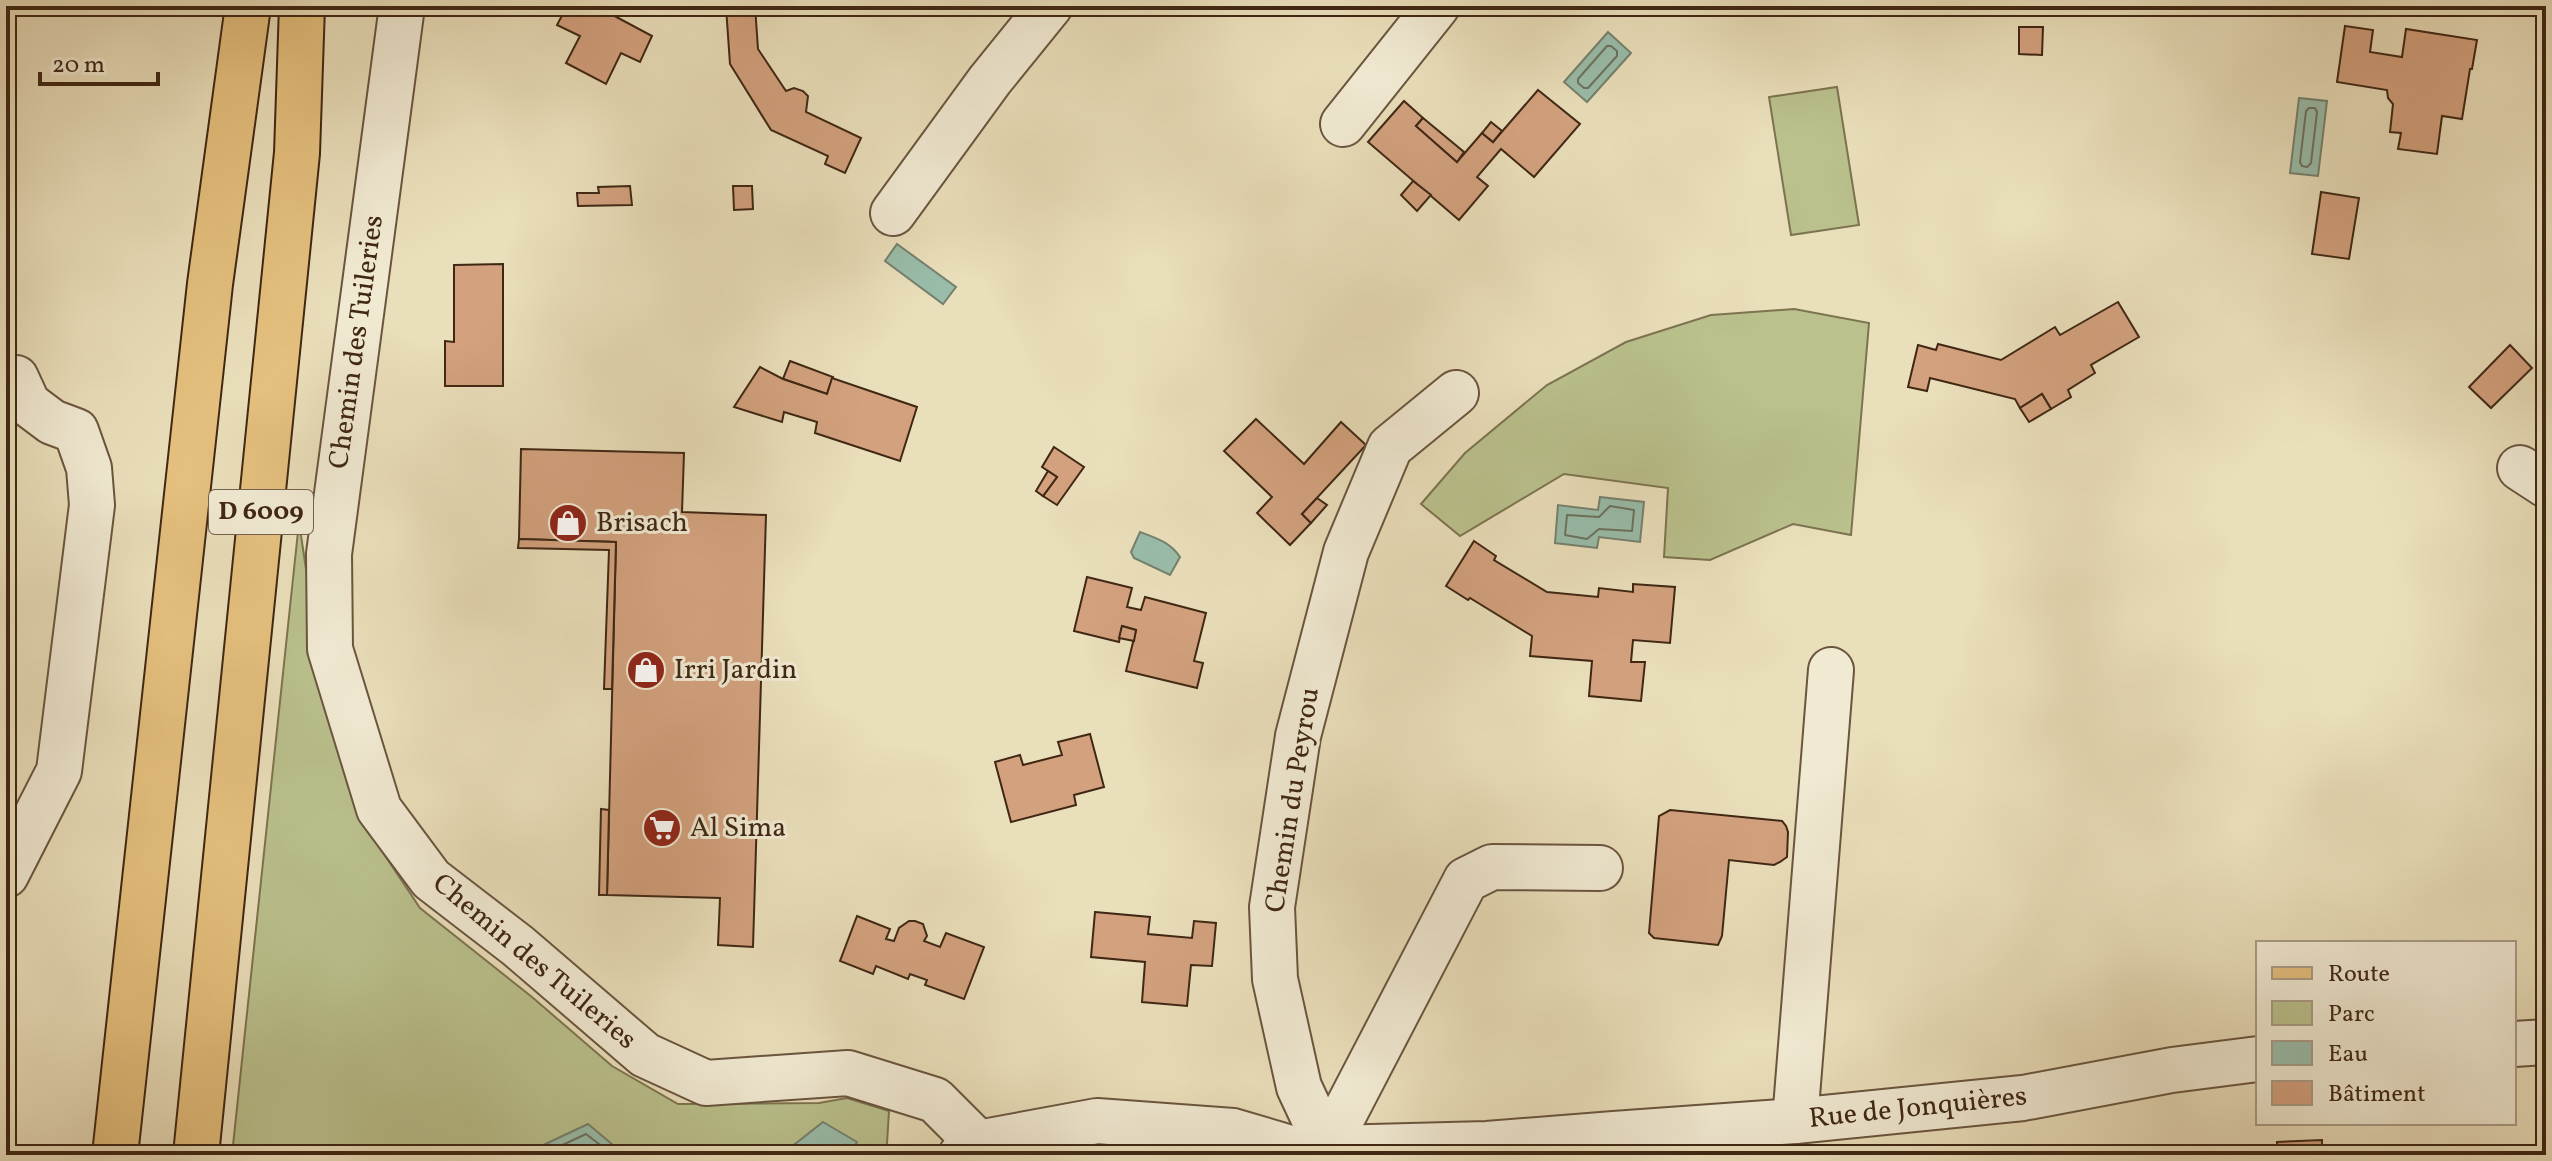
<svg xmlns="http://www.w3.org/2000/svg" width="2552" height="1161" font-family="Vollkorn,serif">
<rect width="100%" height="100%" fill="#eadfbb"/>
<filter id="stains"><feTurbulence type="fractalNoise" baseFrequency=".0025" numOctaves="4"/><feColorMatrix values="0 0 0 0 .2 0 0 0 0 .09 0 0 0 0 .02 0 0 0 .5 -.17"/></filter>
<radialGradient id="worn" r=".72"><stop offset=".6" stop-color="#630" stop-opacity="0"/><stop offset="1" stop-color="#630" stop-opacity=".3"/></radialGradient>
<g fill="#bac18d" stroke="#7c7450" stroke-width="2">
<polygon points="1837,87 1859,225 1791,235 1769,97"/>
<polygon points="1794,309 1869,323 1851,535 1793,524 1710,560 1664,557 1668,488 1564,474 1460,536 1421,504 1465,453 1547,385 1626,342 1711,315"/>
<polygon points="299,522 316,636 358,815 420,908 532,997 612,1066 678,1104 819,1103 847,1098 889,1111 887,1144 878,1155 232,1155"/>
</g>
<g fill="#99bdaa" stroke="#75816e" stroke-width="2">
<polygon points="1608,32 1631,53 1587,102 1564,82"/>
<polygon points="2299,98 2327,101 2318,176 2290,173"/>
<polygon points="897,244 956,287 943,304 885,261"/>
<polygon points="1600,497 1644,502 1640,542 1599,537 1597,548 1555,543 1558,505 1598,510"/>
<path d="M1140 532C1156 538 1170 542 1180 557L1170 575 1134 558 1131 552Z"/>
<polygon points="823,1122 857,1142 849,1155 781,1155"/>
<polygon points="588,1124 625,1155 522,1155"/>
</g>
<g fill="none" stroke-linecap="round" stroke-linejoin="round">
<g stroke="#6c725f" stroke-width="2">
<polygon points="1607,46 1611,46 1617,51 1617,56 1588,88 1584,88 1578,83 1578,79"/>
<polygon points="2309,108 2315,108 2317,112 2311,163 2307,167 2302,166 2300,162 2306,111"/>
<polygon points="1610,506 1634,510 1632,531 1599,529 1587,539 1565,535 1567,515 1599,517"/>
<polyline points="541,1155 586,1134 613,1155"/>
</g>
</g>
<g fill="#d3a17e" stroke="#3f2714" stroke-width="2">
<polygon points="567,6 596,6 652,36 640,62 621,53 606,84 566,63 580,36 557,25"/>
<polygon points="755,6 758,49 786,91 794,88 803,91 808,96 806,112 861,138 845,173 825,164 828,156 771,130 730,64 726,7"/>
<polygon points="2345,26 2373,30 2370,52 2402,57 2406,29 2477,40 2472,69 2470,69 2462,119 2442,116 2437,154 2398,149 2401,133 2390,132 2393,104 2388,98 2387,90 2337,82"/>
<polygon points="2019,27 2043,27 2042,55 2019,54"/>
<polygon points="1538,90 1580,124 1534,177 1501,149 1477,177 1488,186 1459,220 1368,142 1404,101 1423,118 1416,126 1457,162 1482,133 1493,142"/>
<polygon points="1423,118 1464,152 1457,162 1416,126"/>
<polygon points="1491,122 1502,131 1493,142 1482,133"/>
<polygon points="1413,181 1431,195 1417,211 1401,195"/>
<polygon points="630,186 632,205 578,206 577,193 599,193 598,187"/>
<polygon points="733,186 752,186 753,209 734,210"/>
<polygon points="2321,192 2359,198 2349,259 2312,254"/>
<polygon points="503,264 503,386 445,386 445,341 454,342 454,265"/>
<polygon points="2118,302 2139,337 2091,365 2095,373 2068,390 2071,397 2051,409 2042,394 2020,408 2015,399 1930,378 1927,391 1908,387 1918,345 1936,350 1938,344 2001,360 2055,327 2060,335"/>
<polygon points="2510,345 2532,368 2491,408 2469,387"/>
<polygon points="790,361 833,377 827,394 783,379"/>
<polygon points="760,367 783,379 827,394 832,378 917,407 900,461 815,433 817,422 784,412 782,422 734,407"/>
<polygon points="2042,394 2051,409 2029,422 2020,408"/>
<polygon points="1256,419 1304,464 1341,422 1366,445 1302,514 1311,523 1290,545 1257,513 1272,497 1224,451"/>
<polygon points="1054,447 1084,467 1057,505 1043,496 1057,477 1042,467"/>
<polygon points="521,449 684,453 682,512 766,515 753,947 718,945 720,898 607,895 616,542 519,539"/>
<polygon points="1048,471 1057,477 1043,496 1036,491"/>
<polygon points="1317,498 1327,505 1311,523 1302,514"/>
<polygon points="519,539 616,542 612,689 604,689 609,550 518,548"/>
<polygon points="1474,541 1496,556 1494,560 1547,592 1598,597 1599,588 1633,592 1633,584 1675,587 1670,643 1633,640 1631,662 1645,662 1641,701 1589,696 1592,661 1530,656 1532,636 1470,598 1468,600 1446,586"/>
<polygon points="1087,577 1132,588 1127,607 1141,610 1145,597 1206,613 1194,661 1203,663 1197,688 1126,671 1136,630 1122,626 1119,642 1074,631"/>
<polygon points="1122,626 1136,630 1134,641 1119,638"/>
<polygon points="1090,734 1104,787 1074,795 1076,805 1011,822 995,762 1020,755 1023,765 1062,755 1058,742"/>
<polygon points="601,809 609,810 607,895 599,895"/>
<polygon points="1670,810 1782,821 1786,826 1788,832 1787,857 1780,862 1774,865 1729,860 1722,936 1718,945 1654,938 1649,933 1659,816"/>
<polygon points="1095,912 1150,917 1148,934 1192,938 1194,921 1216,923 1212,966 1191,965 1187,1006 1142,1002 1145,962 1091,957"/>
<polygon points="857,916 890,929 886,939 894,941 899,928 909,921 915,921 923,924 927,936 924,941 940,947 946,933 984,947 964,999 925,985 927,980 910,974 908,979 876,966 873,974 840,961"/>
<polygon points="2322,1140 2322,1155 2278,1155 2277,1142"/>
</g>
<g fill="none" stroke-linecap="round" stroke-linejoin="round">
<g stroke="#6a553e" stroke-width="48">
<g id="minor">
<polyline points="402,6 329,554 330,649 379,809 431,879 518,946 645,1055 706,1083 848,1073 935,1100 978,1143"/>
<polyline points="1343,124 1437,6"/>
<polyline points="893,213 990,80 1050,6"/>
<polyline points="2520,468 2546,485"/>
<polyline points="6,875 59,771 92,505 89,468 76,431 52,422 28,404 16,378"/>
<polyline points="2514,1044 2546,1042"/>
<polyline points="1795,1121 1831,670"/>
<polyline points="1327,1147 1299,1087 1275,979 1272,907 1298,736 1346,552 1390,447 1456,393"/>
<polyline points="1327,1147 1466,880 1492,867 1600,868"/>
<polyline points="961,1155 978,1143 1097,1121 1233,1131 1294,1149 1487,1144 1614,1134 1795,1121 2023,1098 2172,1070 2258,1059"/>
</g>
</g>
<g stroke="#3f2714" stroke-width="48">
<g id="major">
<polyline points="115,1155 210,284 248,6"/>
<polyline points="196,1155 297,153 302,6"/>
</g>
</g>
<use href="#minor" stroke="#f1ead3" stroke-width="44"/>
<use href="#major" stroke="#e5c07e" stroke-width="44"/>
</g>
<defs>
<g id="shop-disc" transform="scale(2)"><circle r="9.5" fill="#8f2418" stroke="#f1ead3"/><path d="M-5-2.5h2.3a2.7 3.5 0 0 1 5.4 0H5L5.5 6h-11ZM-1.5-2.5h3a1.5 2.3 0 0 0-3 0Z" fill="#fff"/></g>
<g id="supermarket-disc" transform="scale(2)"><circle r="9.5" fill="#8f2418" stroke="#f1ead3"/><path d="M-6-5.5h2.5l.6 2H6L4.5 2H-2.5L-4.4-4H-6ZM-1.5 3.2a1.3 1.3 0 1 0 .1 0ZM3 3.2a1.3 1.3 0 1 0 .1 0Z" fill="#fff"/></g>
</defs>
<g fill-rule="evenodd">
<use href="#shop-disc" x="568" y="523"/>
<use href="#shop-disc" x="646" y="670"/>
<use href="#supermarket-disc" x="662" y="828"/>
</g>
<g text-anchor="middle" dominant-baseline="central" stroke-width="6" stroke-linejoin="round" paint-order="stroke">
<rect fill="#f1ead3" stroke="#74624d" stroke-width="2" x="209" y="490" width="104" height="44" rx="6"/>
<g font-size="26" font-weight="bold" fill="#3f2714">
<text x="261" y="512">D 6009</text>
</g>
<g font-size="28" fill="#3f2714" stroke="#f1ead3">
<text transform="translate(357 342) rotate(-82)">Chemin des Tuileries</text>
<text transform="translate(1293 800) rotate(-81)">Chemin du Peyrou</text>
<text transform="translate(534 962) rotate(40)">Chemin des Tuileries</text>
<text transform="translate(1918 1108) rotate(-6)">Rue de Jonquières</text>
</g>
<g font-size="28" fill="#3f2714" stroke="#f1ead3" text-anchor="start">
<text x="596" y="523">Brisach</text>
<text x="674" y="670">Irri Jardin</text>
<text x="690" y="828">Al Sima</text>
</g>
</g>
<rect width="2552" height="1161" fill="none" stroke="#eadfbb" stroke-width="32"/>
<rect x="8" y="8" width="2536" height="1145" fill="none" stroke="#3f2714" stroke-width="4"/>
<rect x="16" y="16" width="2520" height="1129" fill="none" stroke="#3f2714" stroke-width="2"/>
<rect x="2256" y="941" width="260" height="184" fill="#f1ead3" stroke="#aa9c87" stroke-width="2"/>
<rect x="2272" y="967" width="40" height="12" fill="#e5c07e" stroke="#aa9c87" stroke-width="2"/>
<text x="2328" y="981" font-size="24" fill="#3f2714">Route</text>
<rect x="2272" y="1001" width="40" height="24" fill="#bac18d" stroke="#aa9c87" stroke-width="2"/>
<text x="2328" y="1021" font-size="24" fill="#3f2714">Parc</text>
<rect x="2272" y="1041" width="40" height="24" fill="#99bdaa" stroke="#aa9c87" stroke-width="2"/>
<text x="2328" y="1061" font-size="24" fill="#3f2714">Eau</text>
<rect x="2272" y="1081" width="40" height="24" fill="#d3a17e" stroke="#aa9c87" stroke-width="2"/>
<text x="2328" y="1101" font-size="24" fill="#3f2714">Bâtiment</text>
<path d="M40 72v12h118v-12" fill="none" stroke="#3f2714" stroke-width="4"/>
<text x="52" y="72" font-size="24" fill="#3f2714" stroke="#f1ead3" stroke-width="6" paint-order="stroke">20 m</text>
<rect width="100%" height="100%" filter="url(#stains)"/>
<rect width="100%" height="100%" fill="url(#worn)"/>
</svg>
